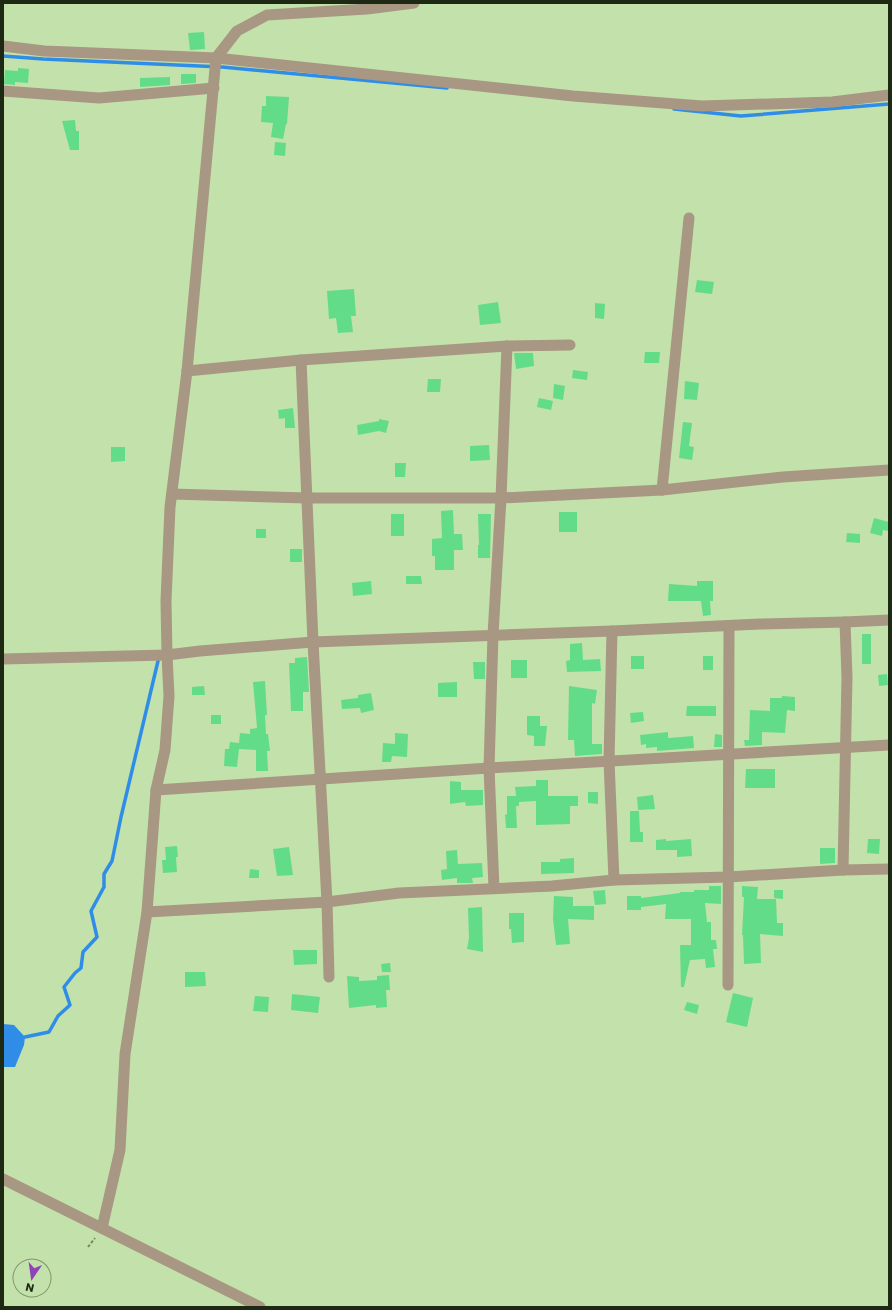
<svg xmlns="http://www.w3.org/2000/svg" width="892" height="1310" font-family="Poppins,sans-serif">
<rect width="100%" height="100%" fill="#c3e1ab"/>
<polygon fill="#308de7" points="3,1024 14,1025 25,1037 24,1045 15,1067 3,1067"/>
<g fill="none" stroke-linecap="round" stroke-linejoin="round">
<g stroke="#308de7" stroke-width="3.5">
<polyline points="3,56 43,59 222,67 447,88"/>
<polyline points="674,109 741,116 889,104"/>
<polyline points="25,1037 49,1032 58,1016 70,1005 64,987 75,973 81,968 83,952 97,937 91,911 104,887 104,874 112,861 121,817 158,661"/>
</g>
</g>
<g fill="#63dc89">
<polygon points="204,32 205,49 190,50 188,33"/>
<polygon points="18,68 29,69 28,83 15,82 15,85 4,84 5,70 18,71"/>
<polygon points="181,74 196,74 196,83 181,84"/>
<polygon points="170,77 170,85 140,87 140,78"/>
<polygon points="266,96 289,97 287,124 286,124 283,139 271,137 273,123 261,122 262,106 266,106"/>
<polygon points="75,120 76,131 79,131 79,150 70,150 62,121"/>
<polygon points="275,142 286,143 285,156 274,155"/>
<polygon points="697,280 714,282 712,294 695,292"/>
<polygon points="354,289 356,316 351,316 353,332 338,333 336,318 329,319 327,291"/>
<polygon points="498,302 501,323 480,325 478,305"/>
<polygon points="595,303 605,304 604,319 595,318"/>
<polygon points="645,352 660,352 659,363 644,363"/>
<polygon points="514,353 533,353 534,366 516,369"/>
<polygon points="573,370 588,372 587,380 572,378"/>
<polygon points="428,379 441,379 440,392 427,392"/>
<polygon points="685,381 699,383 697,400 684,399"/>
<polygon points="554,384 565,386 563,400 553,398"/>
<polygon points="539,398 553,401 551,410 537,407"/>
<polygon points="293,408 295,428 285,428 285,418 279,419 278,410"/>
<polygon points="379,419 389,421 386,433 379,431 358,435 357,425 379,421"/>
<polygon points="683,422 692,423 689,446 694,447 692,460 679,458"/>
<polygon points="489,445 490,460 470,461 470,446"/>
<polygon points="111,447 125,447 125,461 111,462"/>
<polygon points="395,463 406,463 405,477 395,477"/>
<polygon points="453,510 454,534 462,534 463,550 454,550 454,570 435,570 435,556 432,556 432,539 442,538 441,511"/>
<rect x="559" y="512" width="18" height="20"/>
<rect x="391" y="514" width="13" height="22"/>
<polygon points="478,514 491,514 490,558 478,558 478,545 479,545"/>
<polygon points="874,518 889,522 889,531 883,530 882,536 870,533"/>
<rect x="256" y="529" width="10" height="9"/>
<polygon points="847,533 860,534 860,543 846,542"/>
<rect x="290" y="549" width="12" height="13"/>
<polygon points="406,576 421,576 422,584 406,584"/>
<polygon points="371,581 372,594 353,596 352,583"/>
<polygon points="697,581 713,581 713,601 710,601 711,615 703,616 701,601 668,601 669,584 697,586"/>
<rect x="862" y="634" width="9" height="30"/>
<polygon points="582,643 583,660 600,659 601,671 567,672 566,661 570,660 570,644"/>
<rect x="631" y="656" width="13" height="13"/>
<rect x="703" y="656" width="10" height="14"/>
<polygon points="307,657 309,692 303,692 303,711 291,711 289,663 295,663 295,658"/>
<rect x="511" y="660" width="16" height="18"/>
<polygon points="473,662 485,662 485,679 474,679"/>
<polygon points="887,674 888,685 879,686 878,675"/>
<polygon points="265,681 267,715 265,715 266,734 268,734 270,751 267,751 268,771 256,771 256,750 239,749 237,767 224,766 225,749 229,749 230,742 239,743 240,733 250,734 250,729 257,728 253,682"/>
<polygon points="457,682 457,697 438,697 438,683"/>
<polygon points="204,686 205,695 192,695 192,687"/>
<polygon points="569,686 597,690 595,704 592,703 592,744 602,744 602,754 575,756 574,740 568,740"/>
<polygon points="371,693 374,710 361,713 360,708 342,709 341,700 358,698 358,695"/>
<polygon points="782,696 795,697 795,711 787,710 785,733 762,732 762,745 745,746 744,740 749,740 750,710 770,711 770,698 782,698"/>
<polygon points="687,706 716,706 716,716 686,716"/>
<polygon points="643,712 644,721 631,723 630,713"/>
<rect x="211" y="715" width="10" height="9"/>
<polygon points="527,716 540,716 540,726 547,726 545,746 534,746 534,736 527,735"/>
<polygon points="668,732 668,738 693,736 694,748 657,751 657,747 646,748 646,744 641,745 640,735"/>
<polygon points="395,733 408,734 407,757 392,756 391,762 382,762 383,743 395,744"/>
<polygon points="715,734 722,735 722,747 714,747"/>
<polygon points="746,769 775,769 775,788 745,788"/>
<polygon points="536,780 548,780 548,796 578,796 578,806 570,806 570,824 536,825 536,801 519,802 519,806 516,806 517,828 506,828 505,815 507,814 507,796 516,796 515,787 536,786"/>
<polygon points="450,781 461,782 461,790 483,790 483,805 466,806 465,802 450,804"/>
<polygon points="588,792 598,792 598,804 588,803"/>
<polygon points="653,795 655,809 638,810 637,797"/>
<polygon points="630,811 639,811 640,832 643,832 643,842 630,842"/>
<polygon points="666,839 666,841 691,839 692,856 677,857 677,850 656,850 656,840"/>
<polygon points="868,839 880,839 879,854 867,853"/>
<polygon points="177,846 178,857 176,857 177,872 163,873 162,860 166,860 165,847"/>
<polygon points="289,847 293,875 277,876 273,849"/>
<polygon points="820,848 835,848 835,863 820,864"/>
<polygon points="457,850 458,864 482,863 483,877 472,878 473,883 457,883 457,878 442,880 441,870 447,869 446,851"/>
<polygon points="574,858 574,873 541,874 541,862 560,862 560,859"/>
<polygon points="250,869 259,870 259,878 249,878"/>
<polygon points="709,886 721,886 721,904 705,903 707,922 711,922 711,940 716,940 717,949 713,949 715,967 706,968 705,959 690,960 684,987 681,987 680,945 691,945 691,919 665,919 666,904 641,907 641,910 627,910 627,896 641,896 641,898 680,893 680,892 694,892 694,890 709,890"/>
<polygon points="742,886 758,887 757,899 776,899 777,923 783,923 783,936 760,934 761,963 744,964 743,935 742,935 744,897 742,897"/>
<polygon points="605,890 606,904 595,905 593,891"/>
<polygon points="774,890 783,890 783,899 774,898"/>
<polygon points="554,896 573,897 573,906 594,906 594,920 568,919 570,944 556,945 553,919"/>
<polygon points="482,907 483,952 467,949 469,938 468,908"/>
<polygon points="509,913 524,913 524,942 512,943 511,929 509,929"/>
<polygon points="293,950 317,950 317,964 294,965"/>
<polygon points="390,963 391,972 382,972 381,964"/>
<polygon points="185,972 205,972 206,986 185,987"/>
<polygon points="389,975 390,990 386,990 387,1007 376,1008 376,1005 349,1008 347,976 359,977 359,981 377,980 377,976"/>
<polygon points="733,993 753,998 747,1027 726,1022"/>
<polygon points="292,994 320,997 318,1013 291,1010"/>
<polygon points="255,996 269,997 268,1012 253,1011"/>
<polygon points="687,1002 699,1005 697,1014 684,1010"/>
</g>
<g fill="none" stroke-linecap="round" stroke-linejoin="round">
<polyline stroke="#748963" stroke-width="2" stroke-dasharray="3 2" stroke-linecap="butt" points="88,1247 95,1238"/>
<g stroke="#a89782" stroke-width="11">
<polyline points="3,46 44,51 216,58"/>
<polyline points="3,91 99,98 214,88"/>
<polyline points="507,346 570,345"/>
<polyline points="301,360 313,642 327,902 329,977"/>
<polyline points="187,371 301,360 507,346 501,498 493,635 489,768 494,888"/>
<polyline points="662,490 689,218"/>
<polyline points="172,494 307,498 501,498 662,490 783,477 889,470"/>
<polyline points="612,631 609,761 614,880"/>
<polyline points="156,790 489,768 889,745"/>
<polyline points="843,870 847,677 845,622"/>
<polyline points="147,912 327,902 399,893 552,886 614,880 728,877 843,870 889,869"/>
<polyline points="728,985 729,626"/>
<polyline points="3,1179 260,1307"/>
<polyline points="102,1228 120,1150 125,1054 147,912 156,790 165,750 169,696 167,655"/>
</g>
<g stroke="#a89782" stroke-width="11">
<polyline points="216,58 573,96 702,106 832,102 889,95"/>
<polyline points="167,655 166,601 170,507 187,371 216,58 237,31 267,15 367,9 414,3"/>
<polyline points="3,659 167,655 200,651 313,642 612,631 760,624 845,622 889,620"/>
</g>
</g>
<rect width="892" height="1310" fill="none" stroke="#1e2914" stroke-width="8"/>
<g transform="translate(32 1278) rotate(193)"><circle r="19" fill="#c3e1ab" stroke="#81976f"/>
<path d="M0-3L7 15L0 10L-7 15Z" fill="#8e44b6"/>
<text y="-6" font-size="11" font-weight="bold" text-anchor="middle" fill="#1e2914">N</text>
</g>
</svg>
